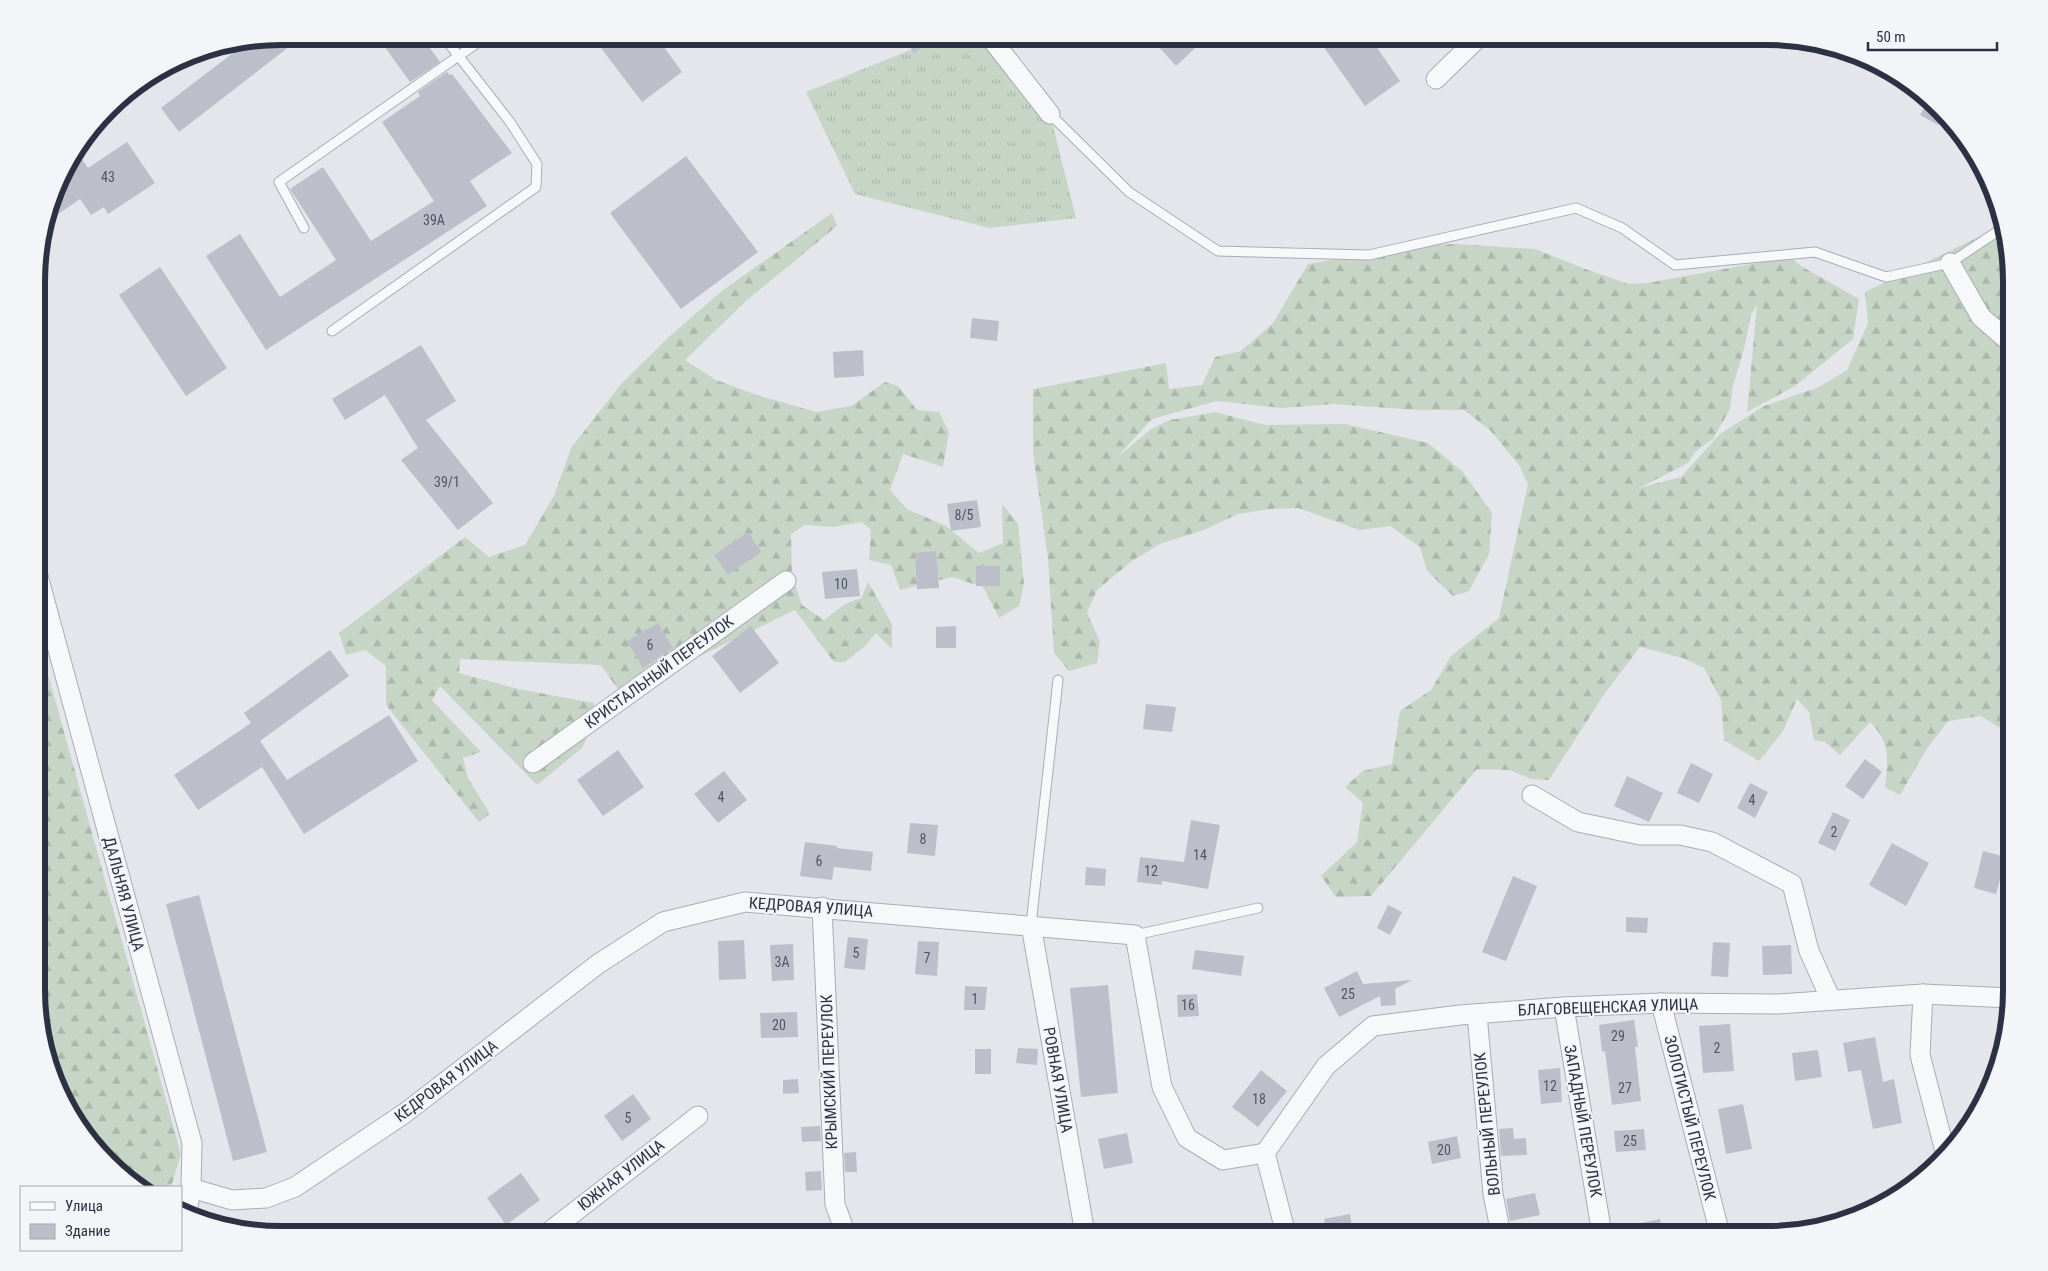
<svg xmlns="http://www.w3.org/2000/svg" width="2048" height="1271" font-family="'Roboto Condensed',sans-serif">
<defs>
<pattern id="grass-tufts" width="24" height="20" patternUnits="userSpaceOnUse" patternTransform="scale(1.25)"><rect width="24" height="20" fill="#c7d5c6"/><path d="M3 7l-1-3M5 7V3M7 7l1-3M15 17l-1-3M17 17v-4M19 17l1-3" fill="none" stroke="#abb7ab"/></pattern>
<pattern id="forest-firs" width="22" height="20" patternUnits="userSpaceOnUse" patternTransform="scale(1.25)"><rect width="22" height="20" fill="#c7d5c6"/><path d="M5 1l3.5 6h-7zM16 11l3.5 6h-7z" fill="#abb7ab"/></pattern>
</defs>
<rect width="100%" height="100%" fill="#e4e6ec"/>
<polygon fill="url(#grass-tufts)" points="945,36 989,36 1050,114 1076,218 990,228 855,194 806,92"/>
<g fill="url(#forest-firs)">
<polygon points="832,213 837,226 746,301 685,360 716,380 757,395 816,412 851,406 885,382 898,386 917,410 939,412 949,432 943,467 903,454 890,490 907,509 946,526 979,553 1003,543 1002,504 1018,524 1024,584 1019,606 999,618 983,587 952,577 900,590 891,565 869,560 871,530 861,522 833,527 805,525 791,534 792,576 802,605 824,620 845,604 861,598 868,582 892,624 892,649 876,633 864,647 845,662 834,662 795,610 667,672 624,698 601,665 460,659 459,673 518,689 594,703 593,725 582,748 537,785 440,686 432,700 481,752 463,758 468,778 490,814 479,822 386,705 386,666 365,650 346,655 339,633 465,537 489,557 525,545 554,496 571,448 621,384 671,335 723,290"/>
<path d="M2003 225 2011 265V735L1981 716 1948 721 1926 750 1900 795 1885 787C1888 760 1891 743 1870 722L1840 755 1825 742 1814 740 1809 712 1797 699 1783 731 1759 761 1724 740 1721 700 1704 668 1683 658 1640 647 1605 693 1549 780 1531 779 1510 770 1477 769 1371 896 1336 897 1321 876 1357 842 1363 803 1345 787 1363 771 1392 764 1400 711 1431 690 1451 656 1499 618 1528 484 1519 465 1491 431 1464 410H1416L1334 404 1282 408 1217 401 1152 419 1116 458 1151 429 1170 420 1215 412 1265 425 1345 424 1428 443 1463 472 1492 513 1489 554 1469 591 1453 596 1427 571 1420 547 1390 526 1360 530 1298 508 1270 509 1238 514 1204 530 1160 544 1132 561 1097 590 1087 613 1100 641 1097 663 1069 671 1054 653 1048 558 1033 453V389L1166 363 1169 389 1202 385 1215 357 1241 351 1273 323 1308 264 1409 246 1455 244 1535 249 1588 270 1629 284 1647 283 1790 257 1801 266 1859 299 1853 339 1795 386 1747 412 1757 305 1751 315 1744 349 1733 386 1730 409 1713 439 1696 451 1688 463 1639 488 1681 477 1720 434 1764 406 1819 387 1847 370 1868 323 1865 292Z"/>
<polygon points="38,638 181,1154 171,1187 138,1187 108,1163 69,1113 38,1021"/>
</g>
<g fill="#bcbfc9">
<polygon points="281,36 303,36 179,132 161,108 246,43"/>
<polygon points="377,36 421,36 440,62 410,82"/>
<polygon points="592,36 656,36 682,72 642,102"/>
<polygon points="902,36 937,36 914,53"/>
<polygon points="1168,36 1208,36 1176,66 1158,46"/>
<polygon points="1316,36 1369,36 1400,81 1365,106"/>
<polygon points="447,72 450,75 452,74 512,153 470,181 487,206 266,350 206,256 240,234 280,297 336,260 290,189 323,167 371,241 434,201 382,122 420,96 418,92"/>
<polygon points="1929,99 1944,113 1938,125 1920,115"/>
<polygon points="127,142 155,183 108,214 104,207 91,215 80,199 47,222 62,173 71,161 79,155 88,168"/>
<polygon points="686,156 758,252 681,309 610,213"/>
<polygon points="160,267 227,368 186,396 119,295"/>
<polygon points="972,318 999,321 997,341 970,338"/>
<polygon points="421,345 456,401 426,420 493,503 458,530 401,460 418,448 385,395 345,420 332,399"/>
<polygon points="863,350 864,376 834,378 833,352"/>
<polygon points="977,500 981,527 951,531 947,504"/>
<polygon points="748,532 761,552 728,575 714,555"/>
<polygon points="936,551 939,588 917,589 915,553"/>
<rect x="976" y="566" width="24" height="20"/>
<polygon points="857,569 860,596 825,599 822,572"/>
<polygon points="658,623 673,648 643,668 627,641"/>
<polygon points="751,626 779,663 740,693 712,656"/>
<polygon points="956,626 956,648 936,648 936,627"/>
<polygon points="330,650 349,676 260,741 287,780 389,715 418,761 304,834 262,767 198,810 174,775 251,723 244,713"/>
<polygon points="1146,704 1176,707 1172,732 1143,729"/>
<polygon points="618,750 644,787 603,816 577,780"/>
<polygon points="1865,759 1882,772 1863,799 1845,786"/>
<polygon points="1691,763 1713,774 1699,803 1677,793"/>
<polygon points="724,771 747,800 718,823 694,794"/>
<polygon points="1627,776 1663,793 1649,822 1614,806"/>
<polygon points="1750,783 1768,792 1755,818 1737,808"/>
<polygon points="1833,812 1850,820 1835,851 1818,843"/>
<polygon points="1191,820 1220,825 1208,889 1162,881 1162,885 1137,882 1140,857 1184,862"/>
<polygon points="910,823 938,825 935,856 907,853"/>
<polygon points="805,842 837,846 837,848 873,852 871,871 834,867 832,880 800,876"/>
<polygon points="1892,843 1929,863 1906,906 1869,885"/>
<polygon points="1983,851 2006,857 1996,894 1974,888"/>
<polygon points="1086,867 1106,869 1105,886 1085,885"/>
<polygon points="1513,876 1537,886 1506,961 1482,952"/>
<polygon points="199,895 267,1152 233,1161 166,904"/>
<polygon points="1388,905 1402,912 1390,935 1377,928"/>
<polygon points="1626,917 1648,918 1647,933 1626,932"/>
<polygon points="848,937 868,939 865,970 844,968"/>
<polygon points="744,940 746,979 719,980 718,941"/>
<polygon points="918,941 939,942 937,976 915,974"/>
<polygon points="1713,942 1730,943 1728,977 1711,976"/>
<polygon points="793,944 794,980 772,981 770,945"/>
<polygon points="1791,945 1792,974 1763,975 1762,946"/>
<polygon points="1195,950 1244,956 1241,976 1192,969"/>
<polygon points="1357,971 1363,984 1412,980 1395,989 1396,1005 1381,1006 1380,996 1339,1017 1324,988"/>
<polygon points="1108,985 1118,1093 1081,1097 1070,988"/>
<polygon points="965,986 987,987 985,1010 964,1010"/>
<polygon points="1197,994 1199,1016 1178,1017 1177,995"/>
<polygon points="797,1012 798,1037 761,1038 760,1013"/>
<polygon points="1634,1020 1638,1047 1635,1047 1641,1101 1612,1105 1605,1051 1602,1052 1599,1025"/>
<polygon points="1730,1024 1734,1071 1703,1073 1699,1026"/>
<polygon points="1875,1037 1883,1082 1894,1079 1902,1123 1873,1129 1861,1070 1848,1072 1843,1043"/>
<polygon points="1018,1048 1038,1049 1037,1065 1016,1063"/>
<rect x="975" y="1049" width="16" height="25"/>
<polygon points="1818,1050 1822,1077 1795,1081 1792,1053"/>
<polygon points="1560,1068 1562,1102 1541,1104 1538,1070"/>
<polygon points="1261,1070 1287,1091 1258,1127 1232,1107"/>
<polygon points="798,1079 799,1093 783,1094 783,1080"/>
<polygon points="633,1094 651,1119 622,1141 604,1116"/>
<polygon points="1743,1104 1752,1149 1726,1154 1718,1109"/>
<polygon points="820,1126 821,1141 802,1142 801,1127"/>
<polygon points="1513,1128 1514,1139 1526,1138 1527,1155 1501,1156 1499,1129"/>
<polygon points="1644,1129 1646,1150 1616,1152 1614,1131"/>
<polygon points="1127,1133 1133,1163 1104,1169 1098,1139"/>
<polygon points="1457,1136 1461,1158 1432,1164 1428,1142"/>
<polygon points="856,1152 857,1172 845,1172 844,1153"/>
<polygon points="821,1171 822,1190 806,1191 805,1172"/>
<polygon points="521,1173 540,1200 506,1225 487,1198"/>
<polygon points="1535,1193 1540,1215 1510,1221 1506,1199"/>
<polygon points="1350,1214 1353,1234 1327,1234 1324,1219"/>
<polygon points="1660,1219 1663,1234 1618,1234 1618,1228"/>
</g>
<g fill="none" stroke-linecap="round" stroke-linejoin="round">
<g stroke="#a9acb6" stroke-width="11">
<g id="lane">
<polyline points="1050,114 1129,192 1218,251 1369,255 1576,208 1622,228 1675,265 1815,252 1886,277 1950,263 2004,227"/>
<polyline points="304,228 279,182 487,36"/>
<polyline points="332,331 536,187 537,164 510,122 443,36"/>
<polyline points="1031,925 1058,680"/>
<polyline points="1135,935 1258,908"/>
</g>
</g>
<g stroke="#a9acb6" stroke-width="21">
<g id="street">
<polyline points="989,36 1050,114"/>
<polyline points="1436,79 1480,36"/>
<polyline points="1950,263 1981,317 2011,343"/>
<polyline points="38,576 192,1143 191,1188 187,1214"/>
<polyline points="533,763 786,581"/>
<polyline points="1532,795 1578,822 1640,835 1680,835 1712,842 1792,884 1809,951 1831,1000"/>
<polyline points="822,907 835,1204 846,1235"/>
<polyline points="1031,925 1085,1234"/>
<polyline points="1923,994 1920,1055 1946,1155"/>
<polyline points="1661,1003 1720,1234"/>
<polyline points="1564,1007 1602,1234"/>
<polyline points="1477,1014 1493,1194 1501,1234"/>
<polyline points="1265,1153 1326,1066 1373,1026 1460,1015 1564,1007 1661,1003 1778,1004 1923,994 2011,998"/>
<polyline points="1265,1153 1286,1234"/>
<polyline points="191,1188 232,1200 266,1198 295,1187 405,1113 598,964 663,922 745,902 1135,935 1162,1087 1187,1138 1223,1160 1265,1153"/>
<polyline points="545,1235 698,1116"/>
</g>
</g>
<use href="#lane" stroke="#f7f8fa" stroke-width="9"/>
<use href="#street" stroke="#f7f8fa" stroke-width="19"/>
</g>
<g text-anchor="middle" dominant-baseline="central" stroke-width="4" stroke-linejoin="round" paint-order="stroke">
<g font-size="14" fill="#505465">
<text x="108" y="177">43</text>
<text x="434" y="220">39А</text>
<text x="447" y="482">39/1</text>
<text x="964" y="515">8/5</text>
<text x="841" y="584">10</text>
<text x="650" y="645">6</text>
<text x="721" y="797">4</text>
<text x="1752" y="800">4</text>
<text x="1834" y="832">2</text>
<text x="923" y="839">8</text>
<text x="1200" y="855">14</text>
<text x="819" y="861">6</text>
<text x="1151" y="871">12</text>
<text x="856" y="953">5</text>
<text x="927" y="958">7</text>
<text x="782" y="962">3А</text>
<text x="1348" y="994">25</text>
<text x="975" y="999">1</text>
<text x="1188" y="1005">16</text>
<text x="779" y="1025">20</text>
<text x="1618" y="1036">29</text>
<text x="1717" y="1048">2</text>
<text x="1550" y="1086">12</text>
<text x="1625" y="1088">27</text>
<text x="1259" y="1099">18</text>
<text x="628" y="1118">5</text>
<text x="1630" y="1141">25</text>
<text x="1444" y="1150">20</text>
</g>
<g font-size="16" fill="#2c3144" stroke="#f4f5f9">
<text transform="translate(659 672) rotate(-36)">КРИСТАЛЬНЫЙ ПЕРЕУЛОК</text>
<text transform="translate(124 894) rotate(75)">ДАЛЬНЯЯ УЛИЦА</text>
<text transform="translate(811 907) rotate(4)">КЕДРОВАЯ УЛИЦА</text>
<text transform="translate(1608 1007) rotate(-2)">БЛАГОВЕЩЕНСКАЯ УЛИЦА</text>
<text transform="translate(829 1072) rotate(-92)">КРЫМСКИЙ ПЕРЕУЛОК</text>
<text transform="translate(1058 1080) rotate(80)">РОВНАЯ УЛИЦА</text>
<text transform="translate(446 1081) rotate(-37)">КЕДРОВАЯ УЛИЦА</text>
<text transform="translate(1690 1118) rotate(76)">ЗОЛОТИСТЫЙ ПЕРЕУЛОК</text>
<text transform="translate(1583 1121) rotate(80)">ЗАПАДНЫЙ ПЕРЕУЛОК</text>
<text transform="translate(1487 1124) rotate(-96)">ВОЛЬНЫЙ ПЕРЕУЛОК</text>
<text transform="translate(621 1175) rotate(-38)">ЮЖНАЯ УЛИЦА</text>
</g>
</g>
<path d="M0 0H2048V1271H0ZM281 45H1767A236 236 0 0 1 2003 281V990A236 236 0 0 1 1767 1226H281A236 236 0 0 1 45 990V281A236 236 0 0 1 281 45Z" fill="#f4f5f9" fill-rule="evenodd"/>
<path fill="none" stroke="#2c3144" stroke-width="6" d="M281 45H1767A236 236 0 0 1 2003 281V990A236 236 0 0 1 1767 1226H281A236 236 0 0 1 45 990V281A236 236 0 0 1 281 45Z"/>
<rect x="20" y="1186" width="162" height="65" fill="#f4f5f9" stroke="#a4a7b1"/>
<rect x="30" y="1202" width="25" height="8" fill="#f7f8fa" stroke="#a4a7b1"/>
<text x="65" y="1211" font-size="15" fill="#2c3144">Улица</text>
<rect x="30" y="1224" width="25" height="15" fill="#bcbfc9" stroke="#a4a7b1"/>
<text x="65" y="1236" font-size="15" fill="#2c3144">Здание</text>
<path d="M1868 42v8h129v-8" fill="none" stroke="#2c3144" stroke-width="2.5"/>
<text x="1876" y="42" font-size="15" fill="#2c3144" stroke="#f4f5f9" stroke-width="4" paint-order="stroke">50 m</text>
</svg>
